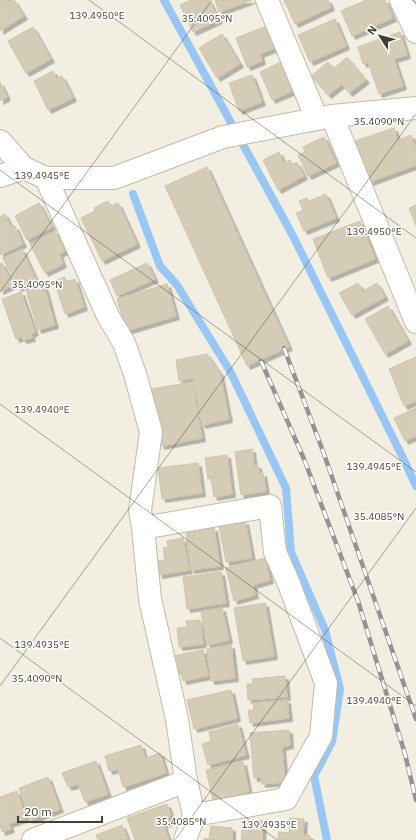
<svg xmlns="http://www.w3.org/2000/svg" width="416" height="840" font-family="'IBM Plex Sans',sans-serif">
<defs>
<filter id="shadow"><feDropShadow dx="3.5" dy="3.5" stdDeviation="0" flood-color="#0004"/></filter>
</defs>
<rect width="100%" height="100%" fill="#f2efe2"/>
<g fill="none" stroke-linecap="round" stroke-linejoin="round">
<g stroke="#99c7f5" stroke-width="8">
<polyline points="164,0 293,236 405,462 416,486"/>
<polyline points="133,194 160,266 177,285 230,371 286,488 291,552 325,630 340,689 332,742 314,776 327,840"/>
</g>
</g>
<g fill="#d4ccb7" stroke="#d0c4aa" filter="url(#shadow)">
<polygon points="0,0 14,0 24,16 0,31"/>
<polygon points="191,0 209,0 219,20 193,32 180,5"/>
<polygon points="215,0 252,0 219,12"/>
<polygon points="284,0 328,0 331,7 295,24"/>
<polygon points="366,0 385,0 393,18 352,36 341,11"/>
<polygon points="335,19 346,46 310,62 298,35"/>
<polygon points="267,26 275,48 260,54 262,61 247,67 236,38"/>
<polygon points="33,27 51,59 26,73 8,41"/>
<polygon points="400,32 407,55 394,59 403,86 379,94 368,62 363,64 358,47"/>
<polygon points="222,34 240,64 217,78 199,48"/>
<polygon points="347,57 366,80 349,93 342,84 328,95 311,76 328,62 333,69"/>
<polygon points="283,61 295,90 272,100 260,72"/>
<polygon points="53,71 56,78 62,76 73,98 48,110 34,81"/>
<polygon points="252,75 262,102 239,111 229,83"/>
<polygon points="0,82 7,97 0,101"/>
<polygon points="394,128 398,140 411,135 416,148 416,165 370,182 355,141"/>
<polygon points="324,137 336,163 308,176 298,155 305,152 303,147"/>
<polygon points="279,152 284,163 290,160 292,165 297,162 304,176 278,190 263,160"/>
<polygon points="207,167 289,347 247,366 165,186"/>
<polygon points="326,194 336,218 304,231 296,213 303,210 299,201 307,198 309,201"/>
<polygon points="108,201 111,206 118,203 137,244 102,261 81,218 95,211 94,208"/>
<polygon points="39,203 52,227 27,240 15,216"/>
<polygon points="416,205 416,226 409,208"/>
<polygon points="5,214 11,227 15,226 23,244 0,255 0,217"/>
<polygon points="360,221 375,259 328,278 313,239"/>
<polygon points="55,231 65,251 59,254 63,264 45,273 30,244"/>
<polygon points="22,249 36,280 18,288 3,258"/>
<polygon points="2,263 13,285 0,291 0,264"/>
<polygon points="147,263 155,279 117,296 110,280"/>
<polygon points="65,277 66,282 75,279 84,307 65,314 54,281"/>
<polygon points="358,283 363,291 377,283 385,297 352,315 339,293"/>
<polygon points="167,284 176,316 126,331 117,299"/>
<polygon points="44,285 55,325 38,330 26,290"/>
<polygon points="21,292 35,332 31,334 32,338 23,340 22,337 16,339 2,299"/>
<polygon points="388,306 408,341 385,354 365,319"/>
<polygon points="207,354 220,373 229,419 202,425 193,378 179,381 176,360"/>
<polygon points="416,357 416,401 404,406 389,369"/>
<polygon points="192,382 202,438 161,446 151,389"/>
<polygon points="416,408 416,436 405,441 394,418"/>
<polygon points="252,449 254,466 258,465 259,474 263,473 266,491 241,495 235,452"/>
<polygon points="227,455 232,494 214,497 211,478 208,479 205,458"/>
<polygon points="198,463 202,493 162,499 158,468"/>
<polygon points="245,521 252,558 226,562 219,526"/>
<polygon points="214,528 220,566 191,570 186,533"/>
<polygon points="183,538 189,570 159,575 157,561 165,560 163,548 168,547 167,541"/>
<polygon points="265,558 270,580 253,585 255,595 234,601 226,568"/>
<polygon points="221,572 226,603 187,609 183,577"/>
<polygon points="265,603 274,656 243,661 234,608"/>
<polygon points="222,608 229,640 207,645 201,612"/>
<polygon points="200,620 203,644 179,647 177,628 187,627 186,621"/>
<polygon points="231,645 235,678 211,681 207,649"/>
<polygon points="203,650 208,676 183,681 181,670 176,670 173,656"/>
<polygon points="285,676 287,697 248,700 247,684 253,684 252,679"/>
<polygon points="231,690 237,718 194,729 187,700"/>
<polygon points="287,700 289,718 250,723 248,710 254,710 253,703"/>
<polygon points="238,724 246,755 208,765 202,744 211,741 209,732"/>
<polygon points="289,730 290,745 282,747 285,782 262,784 261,777 254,778 250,733"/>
<polygon points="141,745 145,758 160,753 166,773 123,787 118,769 109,771 105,756"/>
<polygon points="96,761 108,794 85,802 78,784 68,787 62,773"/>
<polygon points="243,762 249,792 213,800 206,770"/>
<polygon points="48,777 60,809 30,820 19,788"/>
<polygon points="17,791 26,818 9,824 11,829 2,832 0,824 0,797"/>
<polygon points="167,804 171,816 168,818 169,822 163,824 169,840 135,840 127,818"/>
<polygon points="290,818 304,819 303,835 310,836 310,840 278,840 279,832 289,833"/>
<polygon points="243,820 263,821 262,840 241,840"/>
<polygon points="122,825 128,840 98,840 96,835"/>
<polygon points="211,826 232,828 232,840 204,840 204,838 209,839"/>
</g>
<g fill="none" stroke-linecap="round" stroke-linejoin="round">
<g stroke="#c1bba7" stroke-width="24">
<g id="minor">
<polyline points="267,0 317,119"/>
<polyline points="401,0 416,32"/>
<polyline points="332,116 416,322"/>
<polyline points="0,141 24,168"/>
<polyline points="143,528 270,506 275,552 289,584 326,683 321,736 286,799 194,815"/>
<polyline points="33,840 186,781"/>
<polyline points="185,840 194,815 186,781 177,719 150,599 143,528 140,510 151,432 135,374 124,343 108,316 46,178 114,178 223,137 332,116 416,108"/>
</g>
</g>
<g stroke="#c1bba7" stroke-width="24">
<polyline id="tertiary" points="0,176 24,168 46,178"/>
</g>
<use href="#minor" stroke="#fff" stroke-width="22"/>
<use href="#tertiary" stroke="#fff" stroke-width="22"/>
<g stroke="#939393" stroke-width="4.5">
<g id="rail">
<polyline points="284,348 324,454 416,719"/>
<polyline points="261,361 304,459 358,601 405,754 416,800"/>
</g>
</g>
<use href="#rail" stroke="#fff" stroke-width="3" stroke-dasharray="9" stroke-linecap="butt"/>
</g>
<path fill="none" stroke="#443f32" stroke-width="1" stroke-opacity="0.45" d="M89 0 416 238M412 0 416 3M0 170 416 472M0 292 212 0M0 404 416 706M0 638 277 840M0 686 416 114M175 840 416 508"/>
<g font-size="10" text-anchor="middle" fill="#443f32" stroke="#fff" stroke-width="3" stroke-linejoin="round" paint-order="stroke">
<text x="97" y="19">139.4950°E</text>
<text x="207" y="22">35.4095°N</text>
<text x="379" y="125">35.4090°N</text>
<text x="42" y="179">139.4945°E</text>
<text x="374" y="235">139.4950°E</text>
<text x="37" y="288">35.4095°N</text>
<text x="42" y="413">139.4940°E</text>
<text x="374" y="470">139.4945°E</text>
<text x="379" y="520">35.4085°N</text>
<text x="42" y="648">139.4935°E</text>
<text x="37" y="682">35.4090°N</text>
<text x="374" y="704">139.4940°E</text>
<text x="181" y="825">35.4085°N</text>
<text x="269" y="828">139.4935°E</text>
</g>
<g transform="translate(380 36) rotate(306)" stroke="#ffffff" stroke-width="3" paint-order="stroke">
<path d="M0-3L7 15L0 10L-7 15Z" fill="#443f32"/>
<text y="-6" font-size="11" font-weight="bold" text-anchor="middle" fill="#443f32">N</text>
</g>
<path d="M18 816v6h84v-6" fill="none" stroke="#443f32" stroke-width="2"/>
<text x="24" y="816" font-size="12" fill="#443f32" stroke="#ffffff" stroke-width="3" paint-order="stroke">20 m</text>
</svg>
